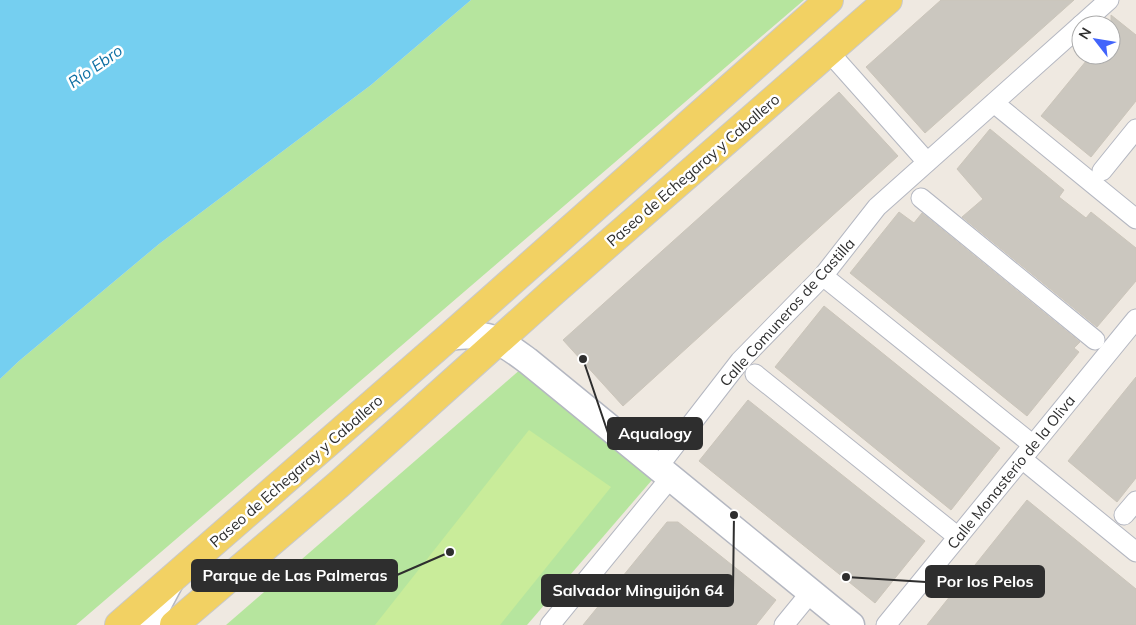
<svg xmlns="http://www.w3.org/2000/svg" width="1136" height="625" font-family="Mulish,sans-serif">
<rect width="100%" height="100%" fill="#efe9e1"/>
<g fill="#b6e59e">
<polygon points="471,0 804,0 76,625 0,625 0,379 19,361 159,244 371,85"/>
<polygon points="522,368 652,480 527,625 226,625"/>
</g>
<polygon fill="#c9ec9a" points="529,430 611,487 500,625 375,625"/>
<polygon fill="#75cff0" points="0,0 471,0 371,85 159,244 19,361 0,379"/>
<g fill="#cbc7bf" stroke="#cbc5ba">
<polygon points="941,0 1074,0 925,133 866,67"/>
<polygon points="1111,15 1136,35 1136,101 1091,157 1041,116 1091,55 1111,55"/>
<polygon points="839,92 898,156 623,406 563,340"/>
<polygon points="990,129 1064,190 1059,197 1086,218 1091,212 1136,248 1136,281 1097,327 962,217 983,199 957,169"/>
<polygon points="899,212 914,223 922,213 1080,342 1074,348 1079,352 1027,416 850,273"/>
<polygon points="824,306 1000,448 951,510 775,367"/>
<polygon points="1136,377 1136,478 1117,502 1068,461"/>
<polygon points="748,400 925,541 875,603 699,461"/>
<polygon points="1027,500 1136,589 1136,625 927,625"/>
<polygon points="667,522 678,522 776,600 756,625 583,625"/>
</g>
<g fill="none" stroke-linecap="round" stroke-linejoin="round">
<g stroke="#b4b7c1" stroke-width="21">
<g id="street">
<polyline points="1081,25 1109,0"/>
<polyline points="829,52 927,162"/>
<polyline points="994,103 1136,219"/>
<polyline points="1102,171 1136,129"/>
<polyline points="921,198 1095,340"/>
<polyline points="823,276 1033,445"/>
<polyline points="755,374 958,537"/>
<polyline points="1022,459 1136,552"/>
<polyline points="658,467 740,361 823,276 877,207 1081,25"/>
<polyline points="1124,515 1136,501"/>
<polyline points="550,625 671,477"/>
<polyline points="784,625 811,592"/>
<polyline points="886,625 1136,319"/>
</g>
</g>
<g stroke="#b4b7c1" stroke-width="29">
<g id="secondary">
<path d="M449 337C489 331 498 339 528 361L851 625"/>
<polyline points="149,625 153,614 170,582"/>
</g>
</g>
<g stroke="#c9c9c9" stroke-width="30">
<g id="primary">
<polyline points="119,625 449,337 829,0"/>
<polyline points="174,625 338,485 554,291 888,0"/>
</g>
</g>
<use href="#street" stroke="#fff" stroke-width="19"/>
<use href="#secondary" stroke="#fff" stroke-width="26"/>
<use href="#primary" stroke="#f2d163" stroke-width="28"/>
</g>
<g text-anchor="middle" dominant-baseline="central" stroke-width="5" stroke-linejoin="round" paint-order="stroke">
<g font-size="15" fill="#2e2e2e" stroke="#fff">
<text transform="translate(693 170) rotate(-41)">Paseo de Echegaray y Caballero</text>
<text transform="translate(787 312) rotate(-48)">Calle Comuneros de Castilla</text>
<text transform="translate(296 471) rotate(-41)">Paseo de Echegaray y Caballero</text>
<text transform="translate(1011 472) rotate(-51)">Calle Monasterio de la Oliva</text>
</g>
<g font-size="16" font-style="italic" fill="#0d6fa3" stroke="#fff">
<text transform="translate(95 66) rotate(-35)">Río Ebro</text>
</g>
</g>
<path fill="none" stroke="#2e2e2e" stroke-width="2" d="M583 359L608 433M450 552L397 575M846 577L926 582M734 515L733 590"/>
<g fill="#2e2e2e" stroke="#fff" stroke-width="2">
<circle cx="583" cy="359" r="5"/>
<circle cx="450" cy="552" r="5"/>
<circle cx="846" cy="577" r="5"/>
<circle cx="734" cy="515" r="5"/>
</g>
<g fill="#2e2e2e" stroke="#2e2e2e" stroke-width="2">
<rect x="608" y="418" width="94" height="31" rx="5"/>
<rect x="192" y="560" width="205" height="31" rx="5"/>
<rect x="926" y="566" width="118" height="31" rx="5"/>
<rect x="542" y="575" width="191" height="31" rx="5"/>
</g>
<g font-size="16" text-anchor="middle" font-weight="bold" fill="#fff">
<text x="655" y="439">Aqualogy</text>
<text x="295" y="581">Parque de Las Palmeras</text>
<text x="985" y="587">Por los Pelos</text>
<text x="638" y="596">Salvador Minguijón 64</text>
</g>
<g transform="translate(1096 40) rotate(301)"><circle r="24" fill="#ffffff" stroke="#ababab"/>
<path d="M0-4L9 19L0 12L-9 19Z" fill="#4264fb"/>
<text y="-8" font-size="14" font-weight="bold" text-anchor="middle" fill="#2e2e2e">N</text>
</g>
</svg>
